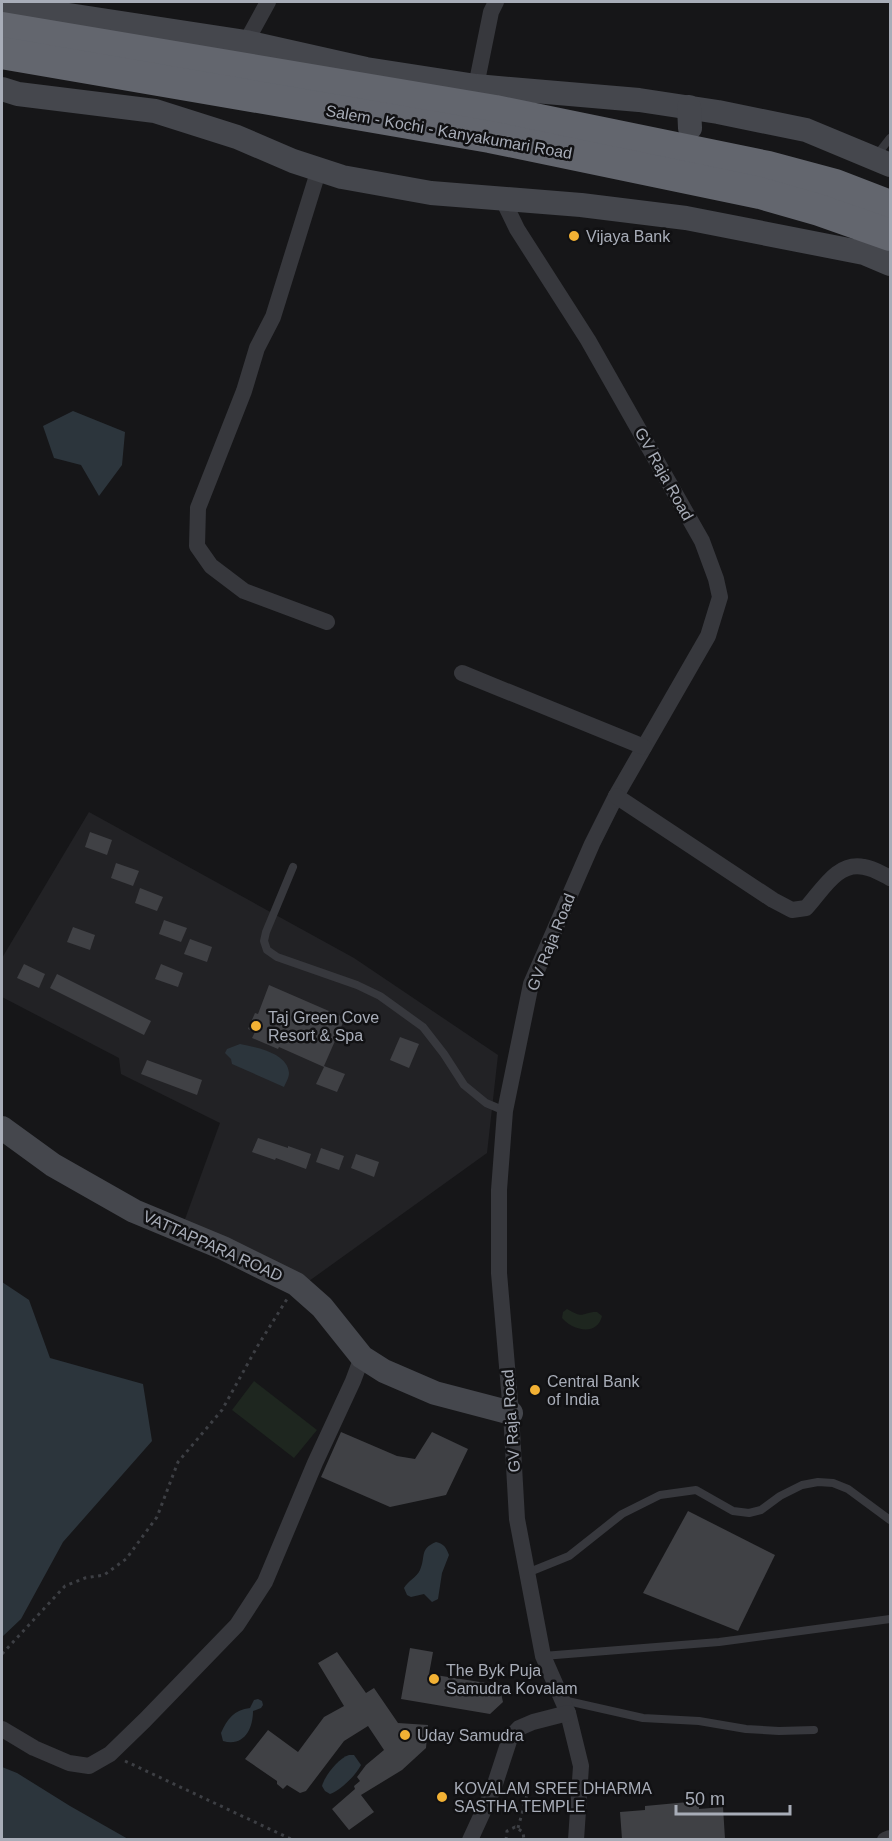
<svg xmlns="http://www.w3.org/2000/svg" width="892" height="1841" font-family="Arial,sans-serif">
<rect width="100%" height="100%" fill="#161618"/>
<polygon fill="#222225" points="89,812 354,958 498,1055 487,1153 309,1281 184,1222 220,1123 121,1074 119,1058 2,997 2,958"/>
<g fill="#1e261f">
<path d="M567 1309C586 1320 580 1312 597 1312L602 1316C597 1337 572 1330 562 1318L563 1312Z"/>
<polygon points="254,1381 317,1430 294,1458 232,1410"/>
</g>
<g fill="#2c353c">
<polygon points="73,411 125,432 122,465 99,496 81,465 54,458 43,426"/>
<path d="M240 1044C255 1047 288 1053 289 1073 289 1078 286 1082 284 1087L232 1064 231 1059 225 1053 227 1049Z"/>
<polygon points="2,1282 29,1300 50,1358 143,1384 152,1441 63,1542 21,1619 2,1637"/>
<path d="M436 1542C444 1544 446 1547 449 1555L442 1573 438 1599 432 1602 424 1594 411 1597 407 1595 404 1588C408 1581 417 1577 420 1570 426 1557 419 1549 436 1542Z"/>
<path d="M258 1699 262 1701 263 1705 261 1708 253 1711C253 1729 244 1747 223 1741L221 1733C227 1719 234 1710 250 1708L254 1700Z"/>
<path d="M349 1755H354L361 1765C356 1775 341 1790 330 1794L325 1791 322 1786C325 1775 339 1758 349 1755Z"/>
<polygon points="2,1767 17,1773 70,1806 128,1839 2,1839"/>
</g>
<g fill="#404145">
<polygon points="90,832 112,840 107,855 85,847"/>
<polygon points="116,863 139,871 133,886 111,878"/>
<polygon points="140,888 163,897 157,911 135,903"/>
<polygon points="164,920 187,928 181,942 159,934"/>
<polygon points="73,927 95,935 90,950 67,942"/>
<polygon points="190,939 212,947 207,962 184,954"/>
<polygon points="24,964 45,974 39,988 17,978"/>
<polygon points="161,964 183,973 178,987 155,979"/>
<polygon points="57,974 151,1021 144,1035 50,988"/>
<polygon points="269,985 345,1018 324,1066 345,1074 337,1092 316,1084 324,1067 279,1047 278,1049 252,1038 255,1032 248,1029 255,1013 258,1014"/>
<polygon points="400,1037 419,1044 409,1068 390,1060"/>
<polygon points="147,1060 202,1080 197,1095 141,1074"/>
<polygon points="258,1138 288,1148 288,1146 311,1154 306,1169 276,1158 275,1160 252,1152"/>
<polygon points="321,1148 344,1156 339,1170 316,1162"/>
<polygon points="356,1154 379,1162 374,1177 351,1168"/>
<polygon points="341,1432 397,1456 415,1459 432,1432 468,1449 446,1495 390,1507 321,1477"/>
<polygon points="688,1511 775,1555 738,1631 643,1593"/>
<polygon points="410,1648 433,1652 429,1674 499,1685 503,1702 490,1714 401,1699"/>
<polygon points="337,1652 366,1693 374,1688 398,1723 428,1725 426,1748 402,1770 361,1795 374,1812 349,1830 332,1809 355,1789 354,1786 360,1781 357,1777 366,1765 384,1750 368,1726 344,1741 306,1791 300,1793 287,1785 283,1789 277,1784 277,1781 245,1759 268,1730 298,1752 324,1717 344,1706 318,1663"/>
<polygon points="699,1801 699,1809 723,1807 725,1839 622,1839 620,1812 645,1810 645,1806"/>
</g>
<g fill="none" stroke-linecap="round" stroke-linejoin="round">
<g stroke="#3d3f44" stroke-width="3" stroke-dasharray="3 4.5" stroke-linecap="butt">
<polyline points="2,1654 65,1586 85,1578 104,1575 126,1559 157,1517 178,1462 222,1410 257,1347 287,1299"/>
<polyline points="125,1761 293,1840"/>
<polyline points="518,1828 527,1795"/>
<polyline points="506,1840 507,1831 515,1827 523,1832 524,1840"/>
</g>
<g stroke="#37383d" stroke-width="8">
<polyline points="876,156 890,138"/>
<polyline points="293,867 266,932 264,941 267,950 277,957 357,985 380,996 423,1027 444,1054 464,1085 486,1103 505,1111"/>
<polyline points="527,1573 569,1556 622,1514 660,1495 696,1490 733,1511 749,1513 761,1510 780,1496 802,1485 818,1482 833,1483 848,1489 890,1520"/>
<polyline points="543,1656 719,1642 890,1619"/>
<polyline points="563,1700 643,1718 699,1721 746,1729 779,1731 814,1730"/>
</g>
<g stroke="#37383d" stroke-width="16">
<polyline points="246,42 268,2"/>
<polyline points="476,86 491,12 496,2"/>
<polyline points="319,169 273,317 257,348 244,391 198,508 197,546 211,566 244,591 327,622"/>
<polyline points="502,198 517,229 588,340 702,541 716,579 720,597 708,636 616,796 592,844 531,984 505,1111 499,1190 499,1273 511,1413 517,1519 543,1656 568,1713 581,1766 576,1840"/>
<polyline points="462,673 644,747"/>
<path d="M616 796 773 900 792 910 806 908C822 891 837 861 864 867 873 868 882 874 890 878"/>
<polyline points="2,1729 34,1748 69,1763 89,1766 110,1754 145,1720 237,1625 265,1582 315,1463 353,1381 362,1357"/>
<polyline points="470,1840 493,1790 510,1738 519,1728 533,1722 568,1713"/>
<polyline points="885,1840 890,1838"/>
</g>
<g stroke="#45474d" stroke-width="24">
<polyline points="2,3 42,11 246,42 366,69 476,86 639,100 718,112 806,130 890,165"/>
<polyline points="2,89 18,94 155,111 237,137 293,161 342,177 431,193 581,205 686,218 864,253 890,264"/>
<polyline points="689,107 690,128"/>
<polyline points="2,1128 53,1165 134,1211 223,1248 296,1284 322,1307 362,1357 384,1371 435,1393 511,1413"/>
</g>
<g stroke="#63666e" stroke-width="32">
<polyline points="2,28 495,111 768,167 835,185 890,206"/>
<polyline points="2,53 490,137 760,193 819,210 890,235"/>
</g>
</g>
<g fill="#f2b134" stroke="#111113" stroke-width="2">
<circle cx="574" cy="236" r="6"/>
<circle cx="256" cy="1026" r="6"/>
<circle cx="535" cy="1390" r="6"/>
<circle cx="434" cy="1679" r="6"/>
<circle cx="405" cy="1735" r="6"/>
<circle cx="442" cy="1797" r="6"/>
</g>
<g text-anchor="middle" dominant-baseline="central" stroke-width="5" stroke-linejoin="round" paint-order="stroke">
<g font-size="16" fill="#a8adb8" stroke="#111113">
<text transform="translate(449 132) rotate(10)">Salem - Kochi - Kanyakumari Road</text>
<text transform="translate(664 474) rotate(61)">GV Raja Road</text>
<text transform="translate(551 942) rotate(-68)">GV Raja Road</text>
<text transform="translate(213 1246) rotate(24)">VATTAPPARA ROAD</text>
<text transform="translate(511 1421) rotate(-94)">GV Raja Road</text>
</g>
<g font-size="16" fill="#a8adb8" stroke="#111113" text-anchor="start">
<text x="586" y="236">Vijaya Bank</text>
<text x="268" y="1017">Taj Green Cove<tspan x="268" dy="18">Resort &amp; Spa</tspan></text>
<text x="547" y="1381">Central Bank<tspan x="547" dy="18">of India</tspan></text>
<text x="446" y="1670">The Byk Puja<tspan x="446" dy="18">Samudra Kovalam</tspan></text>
<text x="417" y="1735">Uday Samudra</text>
<text x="454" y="1788">KOVALAM SREE DHARMA<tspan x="454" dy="18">SASTHA TEMPLE</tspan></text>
</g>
</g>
<rect width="892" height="1841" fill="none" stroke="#a8adb8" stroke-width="6"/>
<path d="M676 1805v9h114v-9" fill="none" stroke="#a8adb8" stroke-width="3"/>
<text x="685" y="1805" font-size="18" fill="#a8adb8" stroke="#111113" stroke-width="4.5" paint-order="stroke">50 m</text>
</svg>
